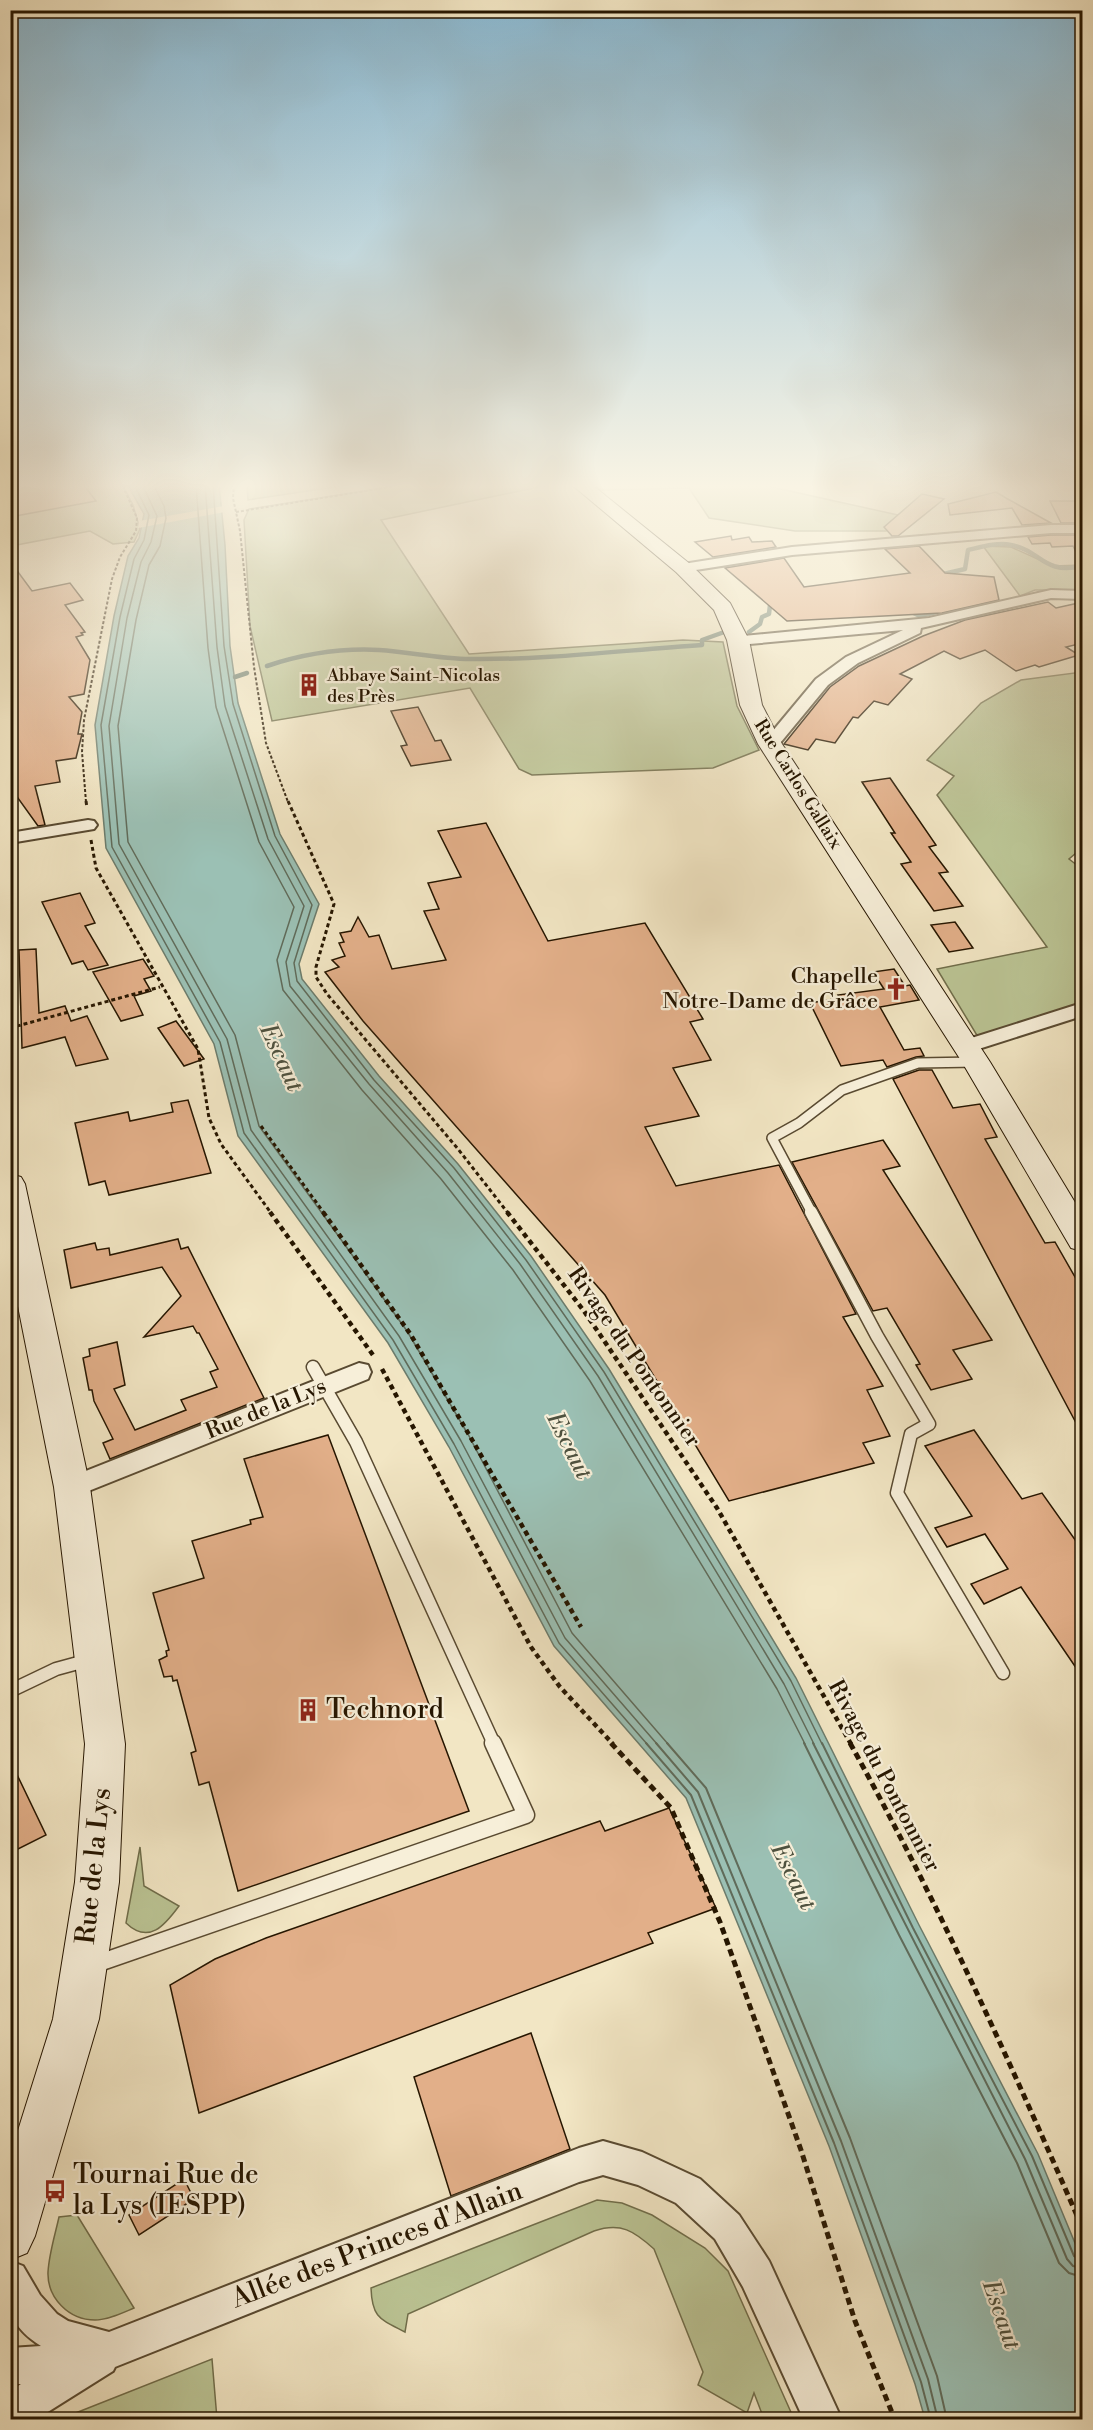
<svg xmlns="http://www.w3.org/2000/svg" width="1093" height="2430" font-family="'Libre Bodoni',serif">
<rect width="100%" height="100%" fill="#f2e6c4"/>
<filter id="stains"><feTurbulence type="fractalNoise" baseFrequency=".00333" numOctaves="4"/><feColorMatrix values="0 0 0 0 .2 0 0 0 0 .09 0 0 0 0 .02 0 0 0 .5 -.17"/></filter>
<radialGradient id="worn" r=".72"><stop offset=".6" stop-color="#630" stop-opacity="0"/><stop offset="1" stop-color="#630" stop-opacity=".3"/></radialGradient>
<g fill="#bbc494" stroke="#706d4a" stroke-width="1.5">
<polygon points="11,484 122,484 133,505 140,529 134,542 113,544 90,531 11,546"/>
<polygon points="247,484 354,484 248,500"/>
<polygon points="408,484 553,484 381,520 469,654 683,640 723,642 737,706 759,750 713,768 532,775 519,769 470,688 272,721 250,626 244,520 249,509"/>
<polygon points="594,484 758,484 916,519 886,531 795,531 709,518 689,488 600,490"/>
<polygon points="983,546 1011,547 1053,566 1082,565 1082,590 1035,590 1020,596"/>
<polygon points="1082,672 1082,848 1069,859 1082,869 1082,1009 981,1042 937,969 1047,947 937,795 954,776 927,760 981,703 1021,680"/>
<path d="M140 1847 144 1886 179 1906C165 1925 149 1945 126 1923Z"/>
<path d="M597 2200 622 2203 652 2215 705 2248 728 2271 794 2419H764L754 2393 747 2413 698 2385 703 2372 654 2249C634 2231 621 2222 594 2231L408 2314 405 2332C380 2319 372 2318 371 2288Z"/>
<path d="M77 2215 134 2308C122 2313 108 2320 95 2320 69 2320 47 2298 48 2272 49 2254 55 2235 59 2217Z"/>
<polygon points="212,2359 217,2419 63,2419 68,2416"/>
</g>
<polygon fill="#9bc0b4" stroke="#6c7c6c" stroke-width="1.5" points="127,484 219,484 225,545 230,646 238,703 280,834 319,904 299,964 302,979 379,1076 458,1164 531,1256 609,1369 796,1678 919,1925 1038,2154 1082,2260 1082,2419 925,2419 915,2384 829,2146 686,1798 554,1646 449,1447 388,1343 238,1136 214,1044 106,848 95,725 114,616 128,556 139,538 144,514"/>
<polygon fill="#f2e6c4" points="224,506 225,512 138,528 139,521"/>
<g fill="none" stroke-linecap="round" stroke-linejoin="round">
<g stroke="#606b5a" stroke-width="1.5">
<polyline points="134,484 149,515 144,540 134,559 120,617 101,725 112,847 220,1042 244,1133 393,1340 454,1444 559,1643 647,1744"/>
<polyline points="142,484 157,516 151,542 141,562 127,618 109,726 119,844 227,1039 251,1130 399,1336 461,1441 565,1638 657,1744"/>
<polyline points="153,484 164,506 166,518 160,546 149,565 136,620 118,726 128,842 235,1035 259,1126 407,1331 469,1436 572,1633 668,1744"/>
<polyline points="196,484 208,648 216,707 259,842 294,907 277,960 283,990 362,1090 441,1179 513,1270 590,1381 777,1689 805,1744"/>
<polyline points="205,484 217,647 225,706 268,839 304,906 286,962 290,986 369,1084 448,1173 520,1264 598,1376 784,1684 814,1744"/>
<polyline points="213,484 224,646 233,704 275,836 312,905 294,963 297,981 374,1080 454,1168 526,1260 604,1372 791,1681 822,1744"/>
</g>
<g stroke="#606b5a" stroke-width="2">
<polyline points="646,1743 691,1795 834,2143 921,2382 931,2420"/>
<polyline points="656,1743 698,1792 841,2141 928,2379 938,2420"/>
<polyline points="667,1743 706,1788 850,2138 937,2376 947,2420"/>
<polyline points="804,1743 899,1935 1017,2163 1059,2263 1069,2273 1082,2277"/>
<polyline points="813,1743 1025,2159 1067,2259 1073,2266 1082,2268"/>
<polyline points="822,1743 913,1928 1032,2156 1074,2256 1082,2260"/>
</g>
<g stroke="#6c7c6c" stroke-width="4.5">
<path d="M941 578 939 575 965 569 968 550C981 547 997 542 1011 545 1042 551 1043 575 1082 566"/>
<polyline points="909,611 920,616 936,612"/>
<polyline points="749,632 760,624 762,617 769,614 770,605 776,601"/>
<path d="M267 666C303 654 341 648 379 650 410 652 439 659 470 659 547 660 625 650 702 645V640L727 631"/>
<polyline points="235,677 247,673"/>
</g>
</g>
<g fill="#e2af89" stroke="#261600" stroke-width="1.5">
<polygon points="37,484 83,484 96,501 10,517 10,488"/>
<polygon points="996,492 1006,498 1051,523 1022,525 1012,508 950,515 948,504"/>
<polygon points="922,494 944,499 898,536 892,536 884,527"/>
<polygon points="1050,501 1083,501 1083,523 1061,523"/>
<polygon points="1051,535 1083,535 1083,566 1073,546 1052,547 1050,543 1032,544 1028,537"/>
<polygon points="731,536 732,540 749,537 752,542 772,541 776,547 713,557 695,542"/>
<polygon points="919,546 945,573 994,577 999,600 942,613 787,621 725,568 784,558 804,587 910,573 885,549"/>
<polygon points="10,561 32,591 70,583 83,600 65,605 85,632 81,633 83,635 76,637 90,660 84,694 69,697 82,712 78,734 82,734 76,758 56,761 60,782 35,786 45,825 38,826 10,787"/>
<polygon points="1048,602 1056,608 1083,602 1083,643 1066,647 1079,655 1039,667 1035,665 1016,671 985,650 960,659 944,651 900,674 912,679 888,705 874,701 858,718 853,717 835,743 816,739 808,750 784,744 830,687 859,666 923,636 965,620"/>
<polygon points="418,707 435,741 441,740 451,760 411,766 401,746 407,745 391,711"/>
<polygon points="890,778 936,845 929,847 948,872 939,873 963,906 934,911 901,864 911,862 891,833 895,833 862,782"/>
<polygon points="486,823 548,941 645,923 703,1019 690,1022 711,1060 673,1068 699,1116 645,1127 676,1186 779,1165 856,1314 843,1317 883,1386 867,1390 890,1436 863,1443 874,1463 729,1501 605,1295 363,1021 325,972 339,967 332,960 345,956 339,943 344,942 340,933 351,931 358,917 369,937 379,935 392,969 446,960 424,911 439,909 428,883 461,877 438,831"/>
<polygon points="80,893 95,923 85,926 108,965 88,970 83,961 72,964 42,902"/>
<polygon points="955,922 973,948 949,952 931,925"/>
<polygon points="36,949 39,1013 65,1006 71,1021 87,1016 108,1059 76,1066 65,1037 22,1048 19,950"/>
<polygon points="143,959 154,976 144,979 151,991 134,996 143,1015 121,1021 93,972"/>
<polygon points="894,969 905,986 910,985 919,1000 880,1007 904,1050 920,1048 924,1056 916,1057 887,1067 883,1060 841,1066 810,1003 840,998 838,995 884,989 873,972"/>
<polygon points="176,1021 204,1059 184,1066 158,1028"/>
<polygon points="919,1070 932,1070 953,1108 980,1104 997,1137 985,1139 1045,1243 1055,1242 1083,1291 1083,1436 893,1079"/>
<polygon points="188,1100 211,1173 109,1195 105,1181 89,1185 75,1123 128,1112 130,1121 173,1112 171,1103"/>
<polygon points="883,1140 900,1166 883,1170 992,1340 953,1350 972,1379 931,1390 916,1365 920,1364 887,1308 873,1311 792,1162"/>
<polygon points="178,1239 181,1249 188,1247 264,1398 110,1459 103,1443 113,1439 94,1401 92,1390 89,1390 83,1358 90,1356 89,1349 117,1342 125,1385 114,1389 135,1430 186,1410 181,1400 217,1387 210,1372 218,1369 199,1333 197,1333 193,1326 144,1337 181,1296 162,1267 71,1288 64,1250 95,1243 97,1250 109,1248 110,1255"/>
<polygon points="974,1430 1022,1499 1042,1493 1083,1551 1083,1678 1021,1587 984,1604 971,1584 1008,1569 985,1534 947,1547 935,1528 972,1516 925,1446"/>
<polygon points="328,1435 469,1811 238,1891 209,1782 199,1785 191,1753 196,1751 177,1680 173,1681 172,1676 164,1677 159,1660 167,1656 166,1651 169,1650 153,1593 204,1578 192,1541 251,1524 250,1520 263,1517 244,1459"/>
<polygon points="10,1760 46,1835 10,1853"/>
<polygon points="669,1808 716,1908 648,1933 653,1943 199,2113 170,1985 215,1959 266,1938 600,1821 605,1831"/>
<polygon points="531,2033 570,2149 451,2196 414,2077"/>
<polygon points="184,2179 194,2199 139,2235 129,2215"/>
</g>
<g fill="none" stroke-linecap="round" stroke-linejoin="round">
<g stroke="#594a31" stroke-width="12">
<polyline id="lane-far2" points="812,1213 772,1138 799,1123 842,1090 918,1063 976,1062"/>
</g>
<g stroke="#594a31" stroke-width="15">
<g id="lane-far1">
<polyline points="811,1212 877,1336 929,1424 911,1434 897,1493 1003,1673"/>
<polyline points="313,1367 356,1442 494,1744"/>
<polyline points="10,1691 56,1669 89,1660"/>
</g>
</g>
<g stroke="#594a31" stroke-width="19">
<polyline id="lane" points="96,1964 526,1815 493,1743"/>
</g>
<g stroke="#594a31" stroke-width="4">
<g id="street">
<polygon points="1051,525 1082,525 1082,533 1051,533 792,555 683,572 676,568 683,564 792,547"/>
<polygon points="1051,590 1082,591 1082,599 1051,598 921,628 920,633 858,663 828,685 776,748 764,748 762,744 816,679 846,657 903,630 738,645 730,640 733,637 929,618"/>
<polygon points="88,820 94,821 97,825 94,829 10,843 10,833"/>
<polygon points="1082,1003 1082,1016 966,1053 959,1052 956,1047 959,1042"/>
<polygon points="359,1363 368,1365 371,1372 368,1379 81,1494 72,1497 63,1494 59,1487 63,1480"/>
<path d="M603 2141 642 2152 700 2179 739 2215 769 2261 842 2420H804L743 2287 715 2239 676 2203 638 2185 603 2175 579 2182 115 2367 113 2371 35 2420H10V2391L21 2384H10V2348L41 2346C2 2321 10 2302 10 2261L23 2266 40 2295 57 2314 68 2321 109 2332 579 2148Z"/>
</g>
</g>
<g stroke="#261600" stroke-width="2">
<g id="secondary">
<polygon points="571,484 591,484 690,564 730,603 749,640 762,705 782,744 990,1062 1082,1214 1082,1251 1071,1248 962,1062 758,744 740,705 727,640 714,610 676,572"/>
<polygon points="10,1174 21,1177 25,1184 90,1487 125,1744 119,1882 99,2019 35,2236 27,2253 10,2260 10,2156 53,2019 75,1882 85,1744 54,1487 10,1266"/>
</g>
</g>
<g stroke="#261600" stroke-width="2" stroke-dasharray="3 2" stroke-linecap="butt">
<polyline points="234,484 233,498 240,531 254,667 266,743 288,802"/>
<polyline points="236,512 408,484"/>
<polyline points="86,802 82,752 84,720 112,579 120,557 136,531 137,518 122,484"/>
</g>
<g stroke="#261600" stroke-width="3" stroke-dasharray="4 3" stroke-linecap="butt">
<polyline points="86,801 87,808"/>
<polyline points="288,801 334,904 316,967 316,977 327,994 458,1149 508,1213"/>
<polyline points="91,840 96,868 198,1049 209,1118 221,1144 271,1213"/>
<polyline points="10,1028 160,987"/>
<polyline points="261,1126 324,1213"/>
</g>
<g stroke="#261600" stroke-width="4.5" stroke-dasharray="5 4" stroke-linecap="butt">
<polyline points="270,1212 373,1355"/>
<polyline points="323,1212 411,1335 581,1627"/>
<polyline points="507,1212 584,1311 717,1508 851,1744"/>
<polyline points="382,1369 531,1647 560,1687 613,1744"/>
</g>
<g stroke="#261600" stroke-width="5" stroke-dasharray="7 4.5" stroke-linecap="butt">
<polyline points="611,1743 671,1808 720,1922 801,2150 855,2321 895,2420"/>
<path d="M850 1743C936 1898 1011 2064 1082 2227"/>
</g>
<use href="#lane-far2" stroke="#f7efd9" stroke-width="9"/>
<use href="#lane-far1" stroke="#f7efd9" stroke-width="12"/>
<use href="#lane" stroke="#f7efd9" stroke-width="16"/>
<use href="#street" fill="#f7efd9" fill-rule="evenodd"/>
<use href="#secondary" fill="#f7efd9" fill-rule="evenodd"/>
</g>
<linearGradient id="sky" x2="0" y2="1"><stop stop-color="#89b9d3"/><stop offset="0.59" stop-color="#f9f4e4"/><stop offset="1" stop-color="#f9f4e4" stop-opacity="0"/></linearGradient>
<rect width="1093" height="824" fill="url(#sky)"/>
<defs>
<g id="building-bare" transform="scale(1.8)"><path d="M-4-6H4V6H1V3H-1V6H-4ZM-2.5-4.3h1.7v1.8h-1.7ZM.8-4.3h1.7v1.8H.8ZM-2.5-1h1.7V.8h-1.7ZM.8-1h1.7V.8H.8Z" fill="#8f2418" stroke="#f7efd9" stroke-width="2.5" paint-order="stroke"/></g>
<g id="church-bare" transform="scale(1.8)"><path d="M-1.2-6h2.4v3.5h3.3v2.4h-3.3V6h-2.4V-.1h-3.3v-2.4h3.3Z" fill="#8f2418" stroke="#f7efd9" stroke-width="2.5" paint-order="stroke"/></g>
<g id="bus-bare" transform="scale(1.8)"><path d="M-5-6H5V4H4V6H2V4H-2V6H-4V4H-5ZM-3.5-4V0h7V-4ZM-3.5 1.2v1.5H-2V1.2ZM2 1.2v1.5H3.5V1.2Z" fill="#8f2418" stroke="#f7efd9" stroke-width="2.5" paint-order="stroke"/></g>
</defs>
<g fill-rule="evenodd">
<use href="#building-bare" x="309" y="685"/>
<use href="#church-bare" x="896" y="989"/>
<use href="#building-bare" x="308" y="1710"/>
<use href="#bus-bare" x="55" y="2191"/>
</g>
<g text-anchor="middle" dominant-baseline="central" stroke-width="4.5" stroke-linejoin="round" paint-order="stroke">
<g font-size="18" fill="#261600" stroke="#f7efd9" text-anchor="start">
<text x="327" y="675">Abbaye Saint-Nicolas<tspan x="327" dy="21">des Près</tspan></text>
</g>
<g font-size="18" fill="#261600" stroke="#f7efd9">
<text transform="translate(798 784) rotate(58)">Rue Carlos Gallaix</text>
</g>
<g font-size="22" fill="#261600" stroke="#f7efd9" text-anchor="end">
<text x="878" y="976">Chapelle<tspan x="878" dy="25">Notre-Dame de Grâce</tspan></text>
</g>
<g font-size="22" fill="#261600" stroke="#f7efd9">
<text transform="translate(634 1357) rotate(55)">Rivage du Pontonnier</text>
<text transform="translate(266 1409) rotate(-22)">Rue de la Lys</text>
<text transform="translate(884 1776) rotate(62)">Rivage du Pontonnier</text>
</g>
<g font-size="24" font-style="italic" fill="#4f523f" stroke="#f7efd9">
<text transform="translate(281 1058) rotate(65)">Escaut</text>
<text transform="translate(569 1446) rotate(63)">Escaut</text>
<text transform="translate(793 1877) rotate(63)">Escaut</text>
<text transform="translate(1001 2315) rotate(71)">Escaut</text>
</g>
<g font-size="27" fill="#261600" stroke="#f7efd9" text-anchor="start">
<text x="326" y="1710">Technord</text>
<text x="73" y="2175">Tournai Rue de<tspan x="73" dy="31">la Lys (IESPP)</tspan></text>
</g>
<g font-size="27" fill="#261600" stroke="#f7efd9">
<text transform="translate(94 1866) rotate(-84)">Rue de la Lys</text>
<text transform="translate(377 2245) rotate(-21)">Allée des Princes d'Allain</text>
</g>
</g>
<rect width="1093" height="2430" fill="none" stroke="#f2e6c4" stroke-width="36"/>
<rect x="12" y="12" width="1069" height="2406" fill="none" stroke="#261600" stroke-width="3"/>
<rect x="18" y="18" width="1057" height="2394" fill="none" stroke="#261600" stroke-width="1.5"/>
<rect width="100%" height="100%" filter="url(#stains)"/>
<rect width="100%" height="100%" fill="url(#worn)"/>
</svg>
